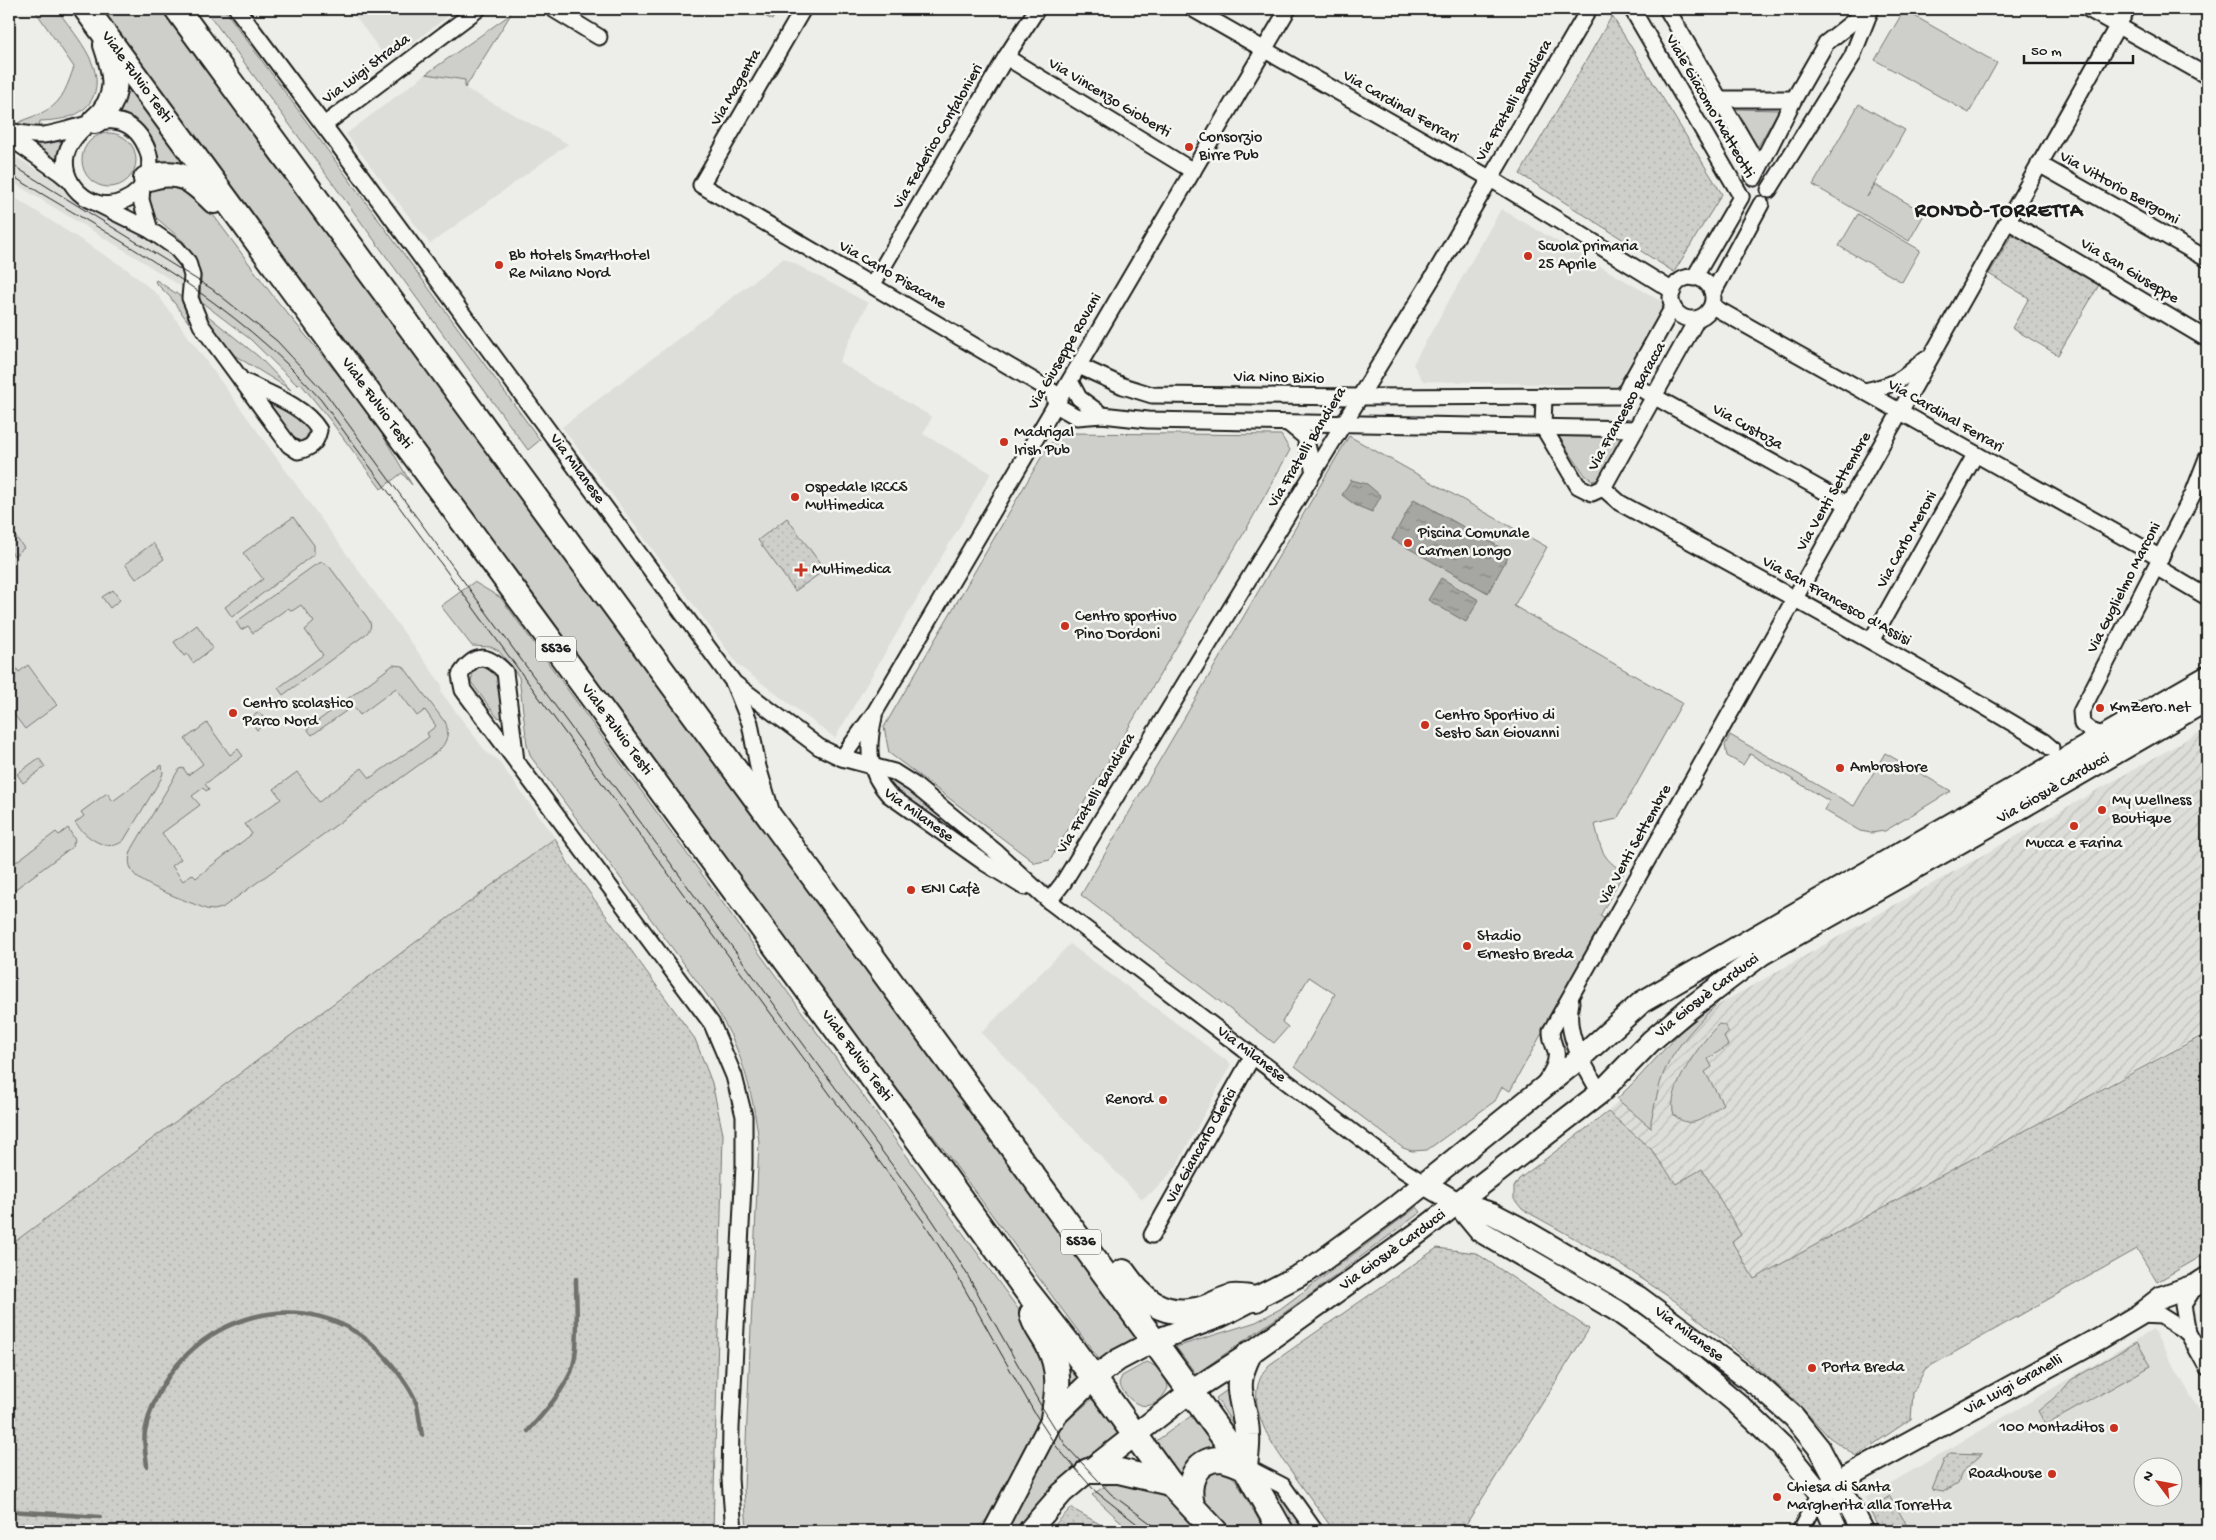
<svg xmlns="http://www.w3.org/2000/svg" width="2216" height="1540" font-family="'Gochi Hand',sans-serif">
<defs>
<pattern id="industrial-furrows" width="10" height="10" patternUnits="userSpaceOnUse" patternTransform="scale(1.25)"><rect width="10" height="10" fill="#ddddda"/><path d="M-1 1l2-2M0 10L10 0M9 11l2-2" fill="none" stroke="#bdbdba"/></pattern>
<pattern id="park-dots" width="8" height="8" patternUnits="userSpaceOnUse" patternTransform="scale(1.25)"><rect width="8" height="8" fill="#cececb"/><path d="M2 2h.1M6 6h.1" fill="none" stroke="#b0b0ae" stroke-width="1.8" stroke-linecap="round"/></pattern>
<pattern id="water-ripples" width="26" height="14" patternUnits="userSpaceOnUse" patternTransform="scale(1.25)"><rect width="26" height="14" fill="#a6a6a3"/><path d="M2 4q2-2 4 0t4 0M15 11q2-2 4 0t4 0" fill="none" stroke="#868684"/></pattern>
</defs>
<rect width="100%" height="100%" fill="#edede9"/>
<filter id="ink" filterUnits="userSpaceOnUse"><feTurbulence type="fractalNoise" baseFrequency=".02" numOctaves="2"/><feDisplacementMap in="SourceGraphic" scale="10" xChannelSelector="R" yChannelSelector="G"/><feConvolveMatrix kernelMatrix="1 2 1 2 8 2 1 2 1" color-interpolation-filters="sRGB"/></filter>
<g filter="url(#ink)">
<g fill="#ddddda" fill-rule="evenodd">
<polygon points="350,9 458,9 388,61"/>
<polygon points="426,74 465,80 465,88 568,144 430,244 346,134"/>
<polygon points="9,153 161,245 176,257 180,263 185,277 185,289 137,258 9,180"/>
<polygon points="9,194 128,270 158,295 442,685 441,692 487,753 497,759 555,838 9,1246"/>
<polygon points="1501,209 1664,303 1617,386 1423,381 1413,364"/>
<polygon points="784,258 868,303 839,362 932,417 923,434 991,473 835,738 739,666 562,427"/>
<polygon points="1070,944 1231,1064 1176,1167 1155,1190 1142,1199 981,1033"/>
<path d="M2153 1330 2207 1424V1531H1879L1865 1498ZM2144 1468H2174V1498H2144Z"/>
</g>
<polygon fill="url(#industrial-furrows)" points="2207,728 2207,1031 1754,1279 1732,1242 1741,1235 1702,1169 1676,1185 1651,1149 1608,1112 1690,1021"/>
<g fill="#cececb" stroke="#757574">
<path d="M34 9H57C72 32 107 67 93 97 83 118 61 120 40 121L39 130 17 129 18 123C28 117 38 116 47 110 63 102 68 83 74 67Z"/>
<polygon points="100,9 164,9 1137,1337 1101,1362 941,1146 836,1011"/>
<polygon points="205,9 224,9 540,440 528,450"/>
<polygon points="1904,10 1997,63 1969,113 1875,60"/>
<polygon points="511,14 465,88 465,80 426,74"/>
<path d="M125 83 187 166 160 168C158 139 144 116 114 114Z"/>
<polygon points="1859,104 1905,130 1867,197 1875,185 1925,213 1909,241 1813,185"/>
<polygon points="1735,109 1779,110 1756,150 1756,149"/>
<circle cx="109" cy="160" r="27"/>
<polygon points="66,140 63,166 34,147 35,142"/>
<polygon points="155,182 194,189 273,296 346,384 379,429 412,485 402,473 381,489 330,420 301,384 297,385 250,339 200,301 201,275 193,255 184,242 153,215 148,197"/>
<polygon points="1858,214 1920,250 1902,282 1839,246"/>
<polygon points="156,280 183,298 189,323 170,297 155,282"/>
<polygon points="202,311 259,357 291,390 234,355 207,320"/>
<polygon points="271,402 306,423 309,429 306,438 300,441 292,437 270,406"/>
<polygon points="1068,433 1281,435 1290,450 1248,526 1050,860 1035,863 889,753 884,727 1049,444"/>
<path d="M1349 436 1547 547 1514 606 1682 703 1617 819 1595 824C1601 849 1601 858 1624 872L1600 916 1605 919 1510 1091 1502 1087 1495 1101 1427 1150 1412 1151 1403 1148 1295 1066 1335 994 1309 977 1282 1022 1288 1027 1274 1043 1081 895Z"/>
<polygon points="1558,436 1624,436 1599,479 1593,481 1585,475"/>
<polygon points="293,517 314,545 314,554 232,617 225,607 263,579 243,553"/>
<polygon points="9,528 24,548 14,556 9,549"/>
<polygon points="153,543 164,559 136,579 125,564"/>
<path d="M322 562 329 566 367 617C372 624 372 628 366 634L283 695 278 688 323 655 305 630 314 622 301 605 292 611 288 608 253 633 248 626 241 630 236 622 315 565Z"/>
<path d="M474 582 501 598 1045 1346 1054 1391 1030 1446 986 1520 973 1531H747L744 1488 759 1142C752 1087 741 1046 710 999L531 757 527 745 519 677 499 651 491 647 472 646 441 606Z"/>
<polygon points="113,590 120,600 110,608 102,597"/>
<polygon points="197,625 213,648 193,663 187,654 184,656 174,642"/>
<polygon points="14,665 19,672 28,665 57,705 25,729 9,708 9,666"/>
<path d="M393 665 403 666 444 721H445C450 733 447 743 438 751L222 908 214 910 206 909C190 902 144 886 135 875 128 867 128 858 132 849L179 769 183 768 188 775 203 764 185 739 207 723 230 755 238 749 243 756 205 784 209 789 206 791 203 788 192 796 200 805 162 833 181 859 172 866 183 881 192 874 196 878 252 834 245 824 281 799 274 789 297 772 319 802 362 768 370 778 429 737 427 733 436 726 425 710 417 716 396 688 360 715 353 706 312 735 307 729Z"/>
<path d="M484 666C504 675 501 699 502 718L497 717 471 682C473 672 474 668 484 666Z"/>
<polygon points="259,712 267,722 257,730 249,719"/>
<polygon points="1730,735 1854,806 1885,753 1951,791 1885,831 1871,833 1860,831 1824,810 1829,801 1750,754 1743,765 1727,756 1725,745"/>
<polygon points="39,758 45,767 23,783 17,774"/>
<path d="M162 765 163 773 161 779 124 840C108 855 85 836 75 823L84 816 81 812 107 793 113 801Z"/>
<path d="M886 779C902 779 918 795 929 806L928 810 926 811C914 803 890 793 886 779Z"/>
<polygon points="68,828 75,840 72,847 14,890 9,891 9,867 56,832 59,835"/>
<path d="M1722 999C1700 1021 1677 1043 1664 1072 1658 1087 1655 1105 1651 1121V1128L1617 1099 1639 1077 1680 1032Z"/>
<path d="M1719 1024 1724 1025 1729 1032 1724 1037 1728 1045 1708 1059 1712 1067 1705 1072 1723 1104C1705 1116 1693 1132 1674 1115 1665 1090 1702 1041 1719 1024Z"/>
<polygon points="1417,1207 1421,1212 1307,1297 1196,1374 1176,1347 1256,1322 1280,1309"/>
<polygon points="1059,1352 1078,1378 1063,1398"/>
<path d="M1147 1362C1159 1367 1167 1375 1168 1388 1154 1416 1130 1408 1119 1383L1122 1376Z"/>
<polygon points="1230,1388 1240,1435 1216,1398"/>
<polygon points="1092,1399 1119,1433 1020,1531 1003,1531 1060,1427"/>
<path d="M1191 1416 1218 1451C1193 1450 1185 1456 1180 1480L1152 1444Z"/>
<polygon points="1215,1468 1227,1471 1237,1482 1265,1531 1230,1531 1203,1501 1198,1493 1205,1472"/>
<polygon points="1111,1482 1157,1487 1198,1531 1131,1531 1092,1495"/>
<polygon points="1273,1485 1306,1531 1294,1531 1269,1488"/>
</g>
<g fill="url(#park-dots)" stroke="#757574">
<polygon points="753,9 778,9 772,20"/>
<polygon points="1612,16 1722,194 1674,272 1520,174"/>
<polygon points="2013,233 2099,285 2058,355 2012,328 2029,298 1989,274"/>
<polygon points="787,518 825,570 795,591 758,540"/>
<polygon points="555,838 568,863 695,1039 712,1083 723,1134 713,1531 9,1531 9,1246"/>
<polygon points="2207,1033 2207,1254 2200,1257 2157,1282 2137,1249 1925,1369 1913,1393 1911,1419 1856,1456 1829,1437 1791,1396 1678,1303 1617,1262 1522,1209 1514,1199 1514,1187 1519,1179 1608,1112 1651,1149 1676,1184 1702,1169 1741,1235 1732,1242 1754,1279 1929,1182"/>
<path d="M1437 1248 1476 1253 1589 1329 1463 1529 1466 1531H1334C1321 1513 1309 1496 1296 1478 1274 1447 1237 1401 1269 1365Z"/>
<polygon points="2137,1342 2151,1366 2046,1425 2038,1411 2060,1393 2071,1380"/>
<polygon points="1950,1453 1982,1454 1962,1472 1958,1483 1943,1492 1932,1490 1944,1460"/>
<polygon points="1890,1496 1910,1531 1880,1531 1869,1509"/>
<polygon points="1071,1508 1112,1531 1049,1531"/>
</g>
<g fill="url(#water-ripples)" stroke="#6f6f6d">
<polygon points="1351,480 1367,484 1381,496 1372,512 1355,505 1342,495"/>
<polygon points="1414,499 1510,553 1488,593 1392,539"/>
<polygon points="1441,578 1479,600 1466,622 1428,600"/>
</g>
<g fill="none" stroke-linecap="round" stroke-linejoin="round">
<g stroke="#6f6f6d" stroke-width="4.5">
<path d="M528 1431C544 1413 560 1395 571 1372 580 1351 576 1303 576 1279"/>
<path d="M147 1466C146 1455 143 1442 145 1432 168 1318 310 1269 388 1360 399 1373 412 1389 417 1405 419 1415 420 1425 422 1435"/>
<polyline points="9,1511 100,1517"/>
</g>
<g stroke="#1c1c1c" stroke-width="19">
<g id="street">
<path id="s1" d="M237 9 334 139 734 683 819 747 842 758 894 772 913 784 996 852 1049 901 1400 1168 1425 1184"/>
<polyline points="553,9 599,37"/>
<polyline points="803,9 701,185 1053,392 1056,405"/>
<polyline points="1193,9 1491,179 1673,291"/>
<polyline points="1632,9 1741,196"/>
<polyline points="1667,9 1752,155 1753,176"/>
<polyline points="2088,9 2207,76"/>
<polyline points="1006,57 1193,171"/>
<polyline points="1720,99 1794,99"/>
<polyline points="324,125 478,9"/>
<path d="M9 131C19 133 32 136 43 135 77 132 120 101 143 141 149 151 152 163 148 174 144 187 135 196 123 201 92 216 55 181 68 149 72 139 78 133 86 126"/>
<polyline points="9,137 59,172 70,181"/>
<polyline points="2039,164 2207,259"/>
<polyline points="1754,178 1794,99 1826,43 1869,9"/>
<polyline points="142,187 141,200 150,230"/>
<polyline points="1769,190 1852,57 1871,9"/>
<path d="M98 204 150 230 176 248 188 262 192 276 190 298 201 325 289 445 298 451C312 448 316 443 319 430 304 405 267 393 241 380"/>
<polyline points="2008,221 2207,339"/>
<circle cx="1692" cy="298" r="21"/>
<polyline points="1694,278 1741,197"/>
<polyline points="873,284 1006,57 1037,9"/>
<polyline points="1713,293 1761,204"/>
<polyline points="1712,306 2161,558"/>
<polyline points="1079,366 1123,386 1152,395 1360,397 1623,396 1673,307"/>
<polyline points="1070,381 1079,398 1102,415 1148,420 1636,429"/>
<polyline points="1630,383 1847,504"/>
<path d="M1864 391C1896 385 1902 380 1925 359"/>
<polyline points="1544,396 1543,427 1578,486 1592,493 1603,488 1697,319"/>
<polyline points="1056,405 1077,417 1102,415"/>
<polyline points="1289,424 1305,437 1314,472"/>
<path d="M1603 488 1620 503C1763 581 1905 658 2044 742L2051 748"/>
<polyline points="2156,567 2207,597"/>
<polyline points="1871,641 1975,455"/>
<polyline points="734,684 750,723 758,767 771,810"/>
<path id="s2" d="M874 717C867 748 867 771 889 795L985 863 1024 887"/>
<polyline points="2105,736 2091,731 2082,724 2081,712 2193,494 2207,458"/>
<polyline points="842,758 875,712 1288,9"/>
<path d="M516 761 505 672C487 654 475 652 460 675L463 690 712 1024 734 1076 744 1116V1165L731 1428 730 1479 734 1531"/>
<polyline points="1049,901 1063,883 1433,277 1589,9"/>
<path d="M1571 1002C1564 1036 1584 1064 1600 1093"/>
<path d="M1545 1082C1551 1074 1558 1062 1556 1051 1553 1043 1551 1040 1551 1031L2127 9"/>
<path id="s3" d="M1152 1235 1252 1057"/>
<polyline points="2196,1285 2183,1305 2188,1333 2207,1367"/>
<polyline points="2139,1315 2161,1316 2188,1333"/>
<polyline points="1246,1467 1283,1486 1315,1531"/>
<polyline points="1800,1531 1820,1493"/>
</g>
</g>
<g stroke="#1c1c1c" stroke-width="25">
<g id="secondary">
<path id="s4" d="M1425 1184 1457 1203 1493 1214 1518 1227 1638 1297 1761 1388 1794 1417 1819 1448 1863 1531"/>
<polyline points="1457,1203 1480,1231 1616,1310 1678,1354 1738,1404 1782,1446 1820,1493 1837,1531"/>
<path id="s5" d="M1826 1488 2102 1337 2139 1315 2162 1297 2196 1285 2207 1278"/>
<polyline points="994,1531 1053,1418 1094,1378 1118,1360 1154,1341 1221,1316 1308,1271 1398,1205 1580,1058 1642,1002 2207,677"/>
<path id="s6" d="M1029 1531 1062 1493 1081 1477 1190 1392 1249 1354 1421 1231 1600 1093 1651 1041 1690 1008 1762 954 2017 810 2207 700"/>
</g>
</g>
<g stroke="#1c1c1c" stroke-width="28">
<g id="primary">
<path id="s7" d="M86 9 932 1159 1026 1290 1074 1351 1170 1483 1215 1531"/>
<polyline points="177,9 1154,1341 1245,1467 1281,1531"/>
<path d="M95 121C122 99 116 74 106 45"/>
<path d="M146 179C178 167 192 179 214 201"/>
<path d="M1123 1272C1141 1298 1161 1317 1196 1310 1209 1308 1220 1300 1232 1297 1239 1296 1248 1298 1256 1299"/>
<path d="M1032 1314C1034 1325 1043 1335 1048 1345 1061 1369 1058 1393 1053 1418"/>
<path d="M1245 1467C1246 1456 1248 1446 1247 1435 1246 1399 1230 1391 1249 1354"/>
<polyline points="1088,1471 1119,1471 1170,1483"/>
<path d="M1192 1505C1187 1485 1193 1460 1219 1459 1227 1459 1237 1464 1245 1467"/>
</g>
</g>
<use href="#street" stroke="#f6f6f2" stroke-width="15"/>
<use href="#secondary" stroke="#f6f6f2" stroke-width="21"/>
<use href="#primary" stroke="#f6f6f2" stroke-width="24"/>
<g stroke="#1c1c1c" stroke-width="1">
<polyline points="9,163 212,289 277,341 327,395 931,1218 959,1260 1040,1404 1067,1447 1111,1494 1161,1531"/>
<path d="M9 174C119 241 236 301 321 400L923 1221 954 1270 1034 1412 1056 1446 1094 1490 1146 1531"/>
</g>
</g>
</g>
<g fill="#c8321e" stroke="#f6f6f2" stroke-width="2">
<circle cx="1189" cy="147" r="5"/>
<circle cx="1528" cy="256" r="5"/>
<circle cx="499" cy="265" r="5"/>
<circle cx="1004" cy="442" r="5"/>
<circle cx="795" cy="497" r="5"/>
<circle cx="1408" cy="543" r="5"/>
<path d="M798.5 562.5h5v5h5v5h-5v5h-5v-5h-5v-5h5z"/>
<circle cx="1065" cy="626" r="5"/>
<circle cx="2100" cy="708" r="5"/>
<circle cx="233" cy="713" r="5"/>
<circle cx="1425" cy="725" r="5"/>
<circle cx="1840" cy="768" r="5"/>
<circle cx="2102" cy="810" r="5"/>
<circle cx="2074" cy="826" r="5"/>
<circle cx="911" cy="890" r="5"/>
<circle cx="1467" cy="946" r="5"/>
<circle cx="1163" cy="1100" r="5"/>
<circle cx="1812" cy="1368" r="5"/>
<circle cx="2114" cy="1428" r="5"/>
<circle cx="2052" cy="1474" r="5"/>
<circle cx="1777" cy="1497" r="5"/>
</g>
<g text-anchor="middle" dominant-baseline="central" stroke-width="5" stroke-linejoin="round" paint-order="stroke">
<g fill="#f6f6f2" stroke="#5d5d5c" stroke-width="1">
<rect x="536" y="636.5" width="40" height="25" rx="4"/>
<rect x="1061" y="1229.5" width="40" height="25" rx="4"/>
</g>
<g font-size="15" font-weight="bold" fill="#1c1c1c">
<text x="556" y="649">SS36</text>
<text x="1081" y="1242">SS36</text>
</g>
<g font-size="16" fill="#1c1c1c" stroke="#f6f6f2">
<text transform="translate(367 70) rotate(-37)">Via Luigi Strada</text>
<text stroke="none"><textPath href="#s7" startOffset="85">Viale Fulvio Testi</textPath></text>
<text transform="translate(737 88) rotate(-60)">Via Magenta</text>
<text transform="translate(1109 99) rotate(31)">Via Vincenzo Gioberti</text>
<text transform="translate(1515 101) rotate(-60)">Via Fratelli Bandiera</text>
<text transform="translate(1709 107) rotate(60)">Viale Giacomo Matteotti</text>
<text transform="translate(1400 108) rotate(30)">Via Cardinal Ferrari</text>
<text transform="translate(939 137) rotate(-60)">Via Federico Confalonieri</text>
<text transform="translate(2119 189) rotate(29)">Via Vittorio Bergomi</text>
<text transform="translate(2129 272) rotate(31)">Via San Giuseppe</text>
<text transform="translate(892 276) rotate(30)">Via Carlo Pisacane</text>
<text transform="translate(1066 352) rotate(-60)">Via Giuseppe Rovani</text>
<text transform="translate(1279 379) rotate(1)">Via Nino Bixio</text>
<text stroke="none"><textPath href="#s7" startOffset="490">Viale Fulvio Testi</textPath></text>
<text transform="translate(1628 407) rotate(-61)">Via Francesco Baracca</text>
<text transform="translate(1945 417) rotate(30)">Via Cardinal Ferrari</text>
<text transform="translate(1747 428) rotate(29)">Via Custoza</text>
<text transform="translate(1308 448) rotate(-59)">Via Fratelli Bandiera</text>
<text stroke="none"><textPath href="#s1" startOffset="572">Via Milanese</textPath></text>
<text transform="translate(1835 492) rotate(-60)">Via Venti Settembre</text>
<text transform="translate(1908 540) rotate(-61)">Via Carlo Meroni</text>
<text transform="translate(2125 588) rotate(-63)">Via Guglielmo Marconi</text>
<text transform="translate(1836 602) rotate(29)">Via San Francesco d'Assisi</text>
<text stroke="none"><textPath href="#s7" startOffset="895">Viale Fulvio Testi</textPath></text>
<text stroke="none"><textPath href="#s6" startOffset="1270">Via Giosuè Carducci</textPath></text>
<text transform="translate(1097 794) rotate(-59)">Via Fratelli Bandiera</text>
<text stroke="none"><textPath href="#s2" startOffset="119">Via Milanese</textPath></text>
<text transform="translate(1636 845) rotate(-61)">Via Venti Settembre</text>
<text stroke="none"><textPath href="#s6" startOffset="866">Via Giosuè Carducci</textPath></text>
<text stroke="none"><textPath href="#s7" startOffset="1300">Viale Fulvio Testi</textPath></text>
<text stroke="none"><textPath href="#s1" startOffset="1479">Via Milanese</textPath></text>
<text stroke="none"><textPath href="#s3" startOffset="102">Via Giancarlo Clerici</textPath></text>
<text stroke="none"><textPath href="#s6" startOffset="461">Via Giosuè Carducci</textPath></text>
<text stroke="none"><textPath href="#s4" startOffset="305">Via Milanese</textPath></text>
<text stroke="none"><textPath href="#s5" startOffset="214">Via Luigi Granelli</textPath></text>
</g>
<g font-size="16" fill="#1c1c1c" stroke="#f6f6f2" text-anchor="start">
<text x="1199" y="138">Consorzio<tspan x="1199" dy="18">Birre Pub</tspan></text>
<text x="1538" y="247">Scuola primaria<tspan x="1538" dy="18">25 Aprile</tspan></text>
<text x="509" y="256">Bb Hotels Smarthotel<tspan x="509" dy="18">Re Milano Nord</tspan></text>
<text x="1014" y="433">Madrigal<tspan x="1014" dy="18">Irish Pub</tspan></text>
<text x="805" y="488">Ospedale IRCCS<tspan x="805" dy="18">Multimedica</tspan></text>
<text x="1418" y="534">Piscina Comunale<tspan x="1418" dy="18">Carmen Longo</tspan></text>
<text x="812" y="570">Multimedica</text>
<text x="1075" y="617">Centro sportivo<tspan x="1075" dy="18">Pino Dordoni</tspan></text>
<text x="243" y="704">Centro scolastico<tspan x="243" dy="18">Parco Nord</tspan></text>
<text x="2110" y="708">KmZero.net</text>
<text x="1435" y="716">Centro Sportivo di<tspan x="1435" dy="18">Sesto San Giovanni</tspan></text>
<text x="1850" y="768">Ambrostore</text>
<text x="2112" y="801">My Wellness<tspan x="2112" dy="18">Boutique</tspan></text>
<text x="2074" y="844" text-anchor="middle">Mucca e Farina</text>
<text x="921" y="890">ENI Cafè</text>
<text x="1477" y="937">Stadio<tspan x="1477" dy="18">Ernesto Breda</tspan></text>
<text x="1153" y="1100" text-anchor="end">Renord</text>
<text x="1822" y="1368">Porta Breda</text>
<text x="2104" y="1428" text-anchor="end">100 Montaditos</text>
<text x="2042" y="1474" text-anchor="end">Roadhouse</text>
<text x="1787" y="1488">Chiesa di Santa<tspan x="1787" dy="18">Margherita alla Torretta</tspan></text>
</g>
<g font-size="21" font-weight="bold" letter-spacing="1" fill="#1c1c1c" stroke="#f6f6f2">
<text x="1999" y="212">RONDÒ-TORRETTA</text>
</g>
</g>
<rect width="2216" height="1540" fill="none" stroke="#f6f6f2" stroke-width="30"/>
<rect x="15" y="15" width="2186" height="1510" fill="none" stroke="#1c1c1c" stroke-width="2" filter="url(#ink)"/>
<g transform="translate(2158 1482) rotate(302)"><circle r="24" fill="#f6f6f2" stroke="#9f9f9c"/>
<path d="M0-4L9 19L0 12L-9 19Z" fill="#c8321e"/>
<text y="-8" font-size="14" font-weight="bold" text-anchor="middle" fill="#1c1c1c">N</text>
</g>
<path d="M2024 55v8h109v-8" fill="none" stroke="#1c1c1c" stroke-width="2.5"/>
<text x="2031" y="55" font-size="15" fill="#1c1c1c" stroke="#f6f6f2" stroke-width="4" paint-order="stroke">50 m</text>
</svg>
